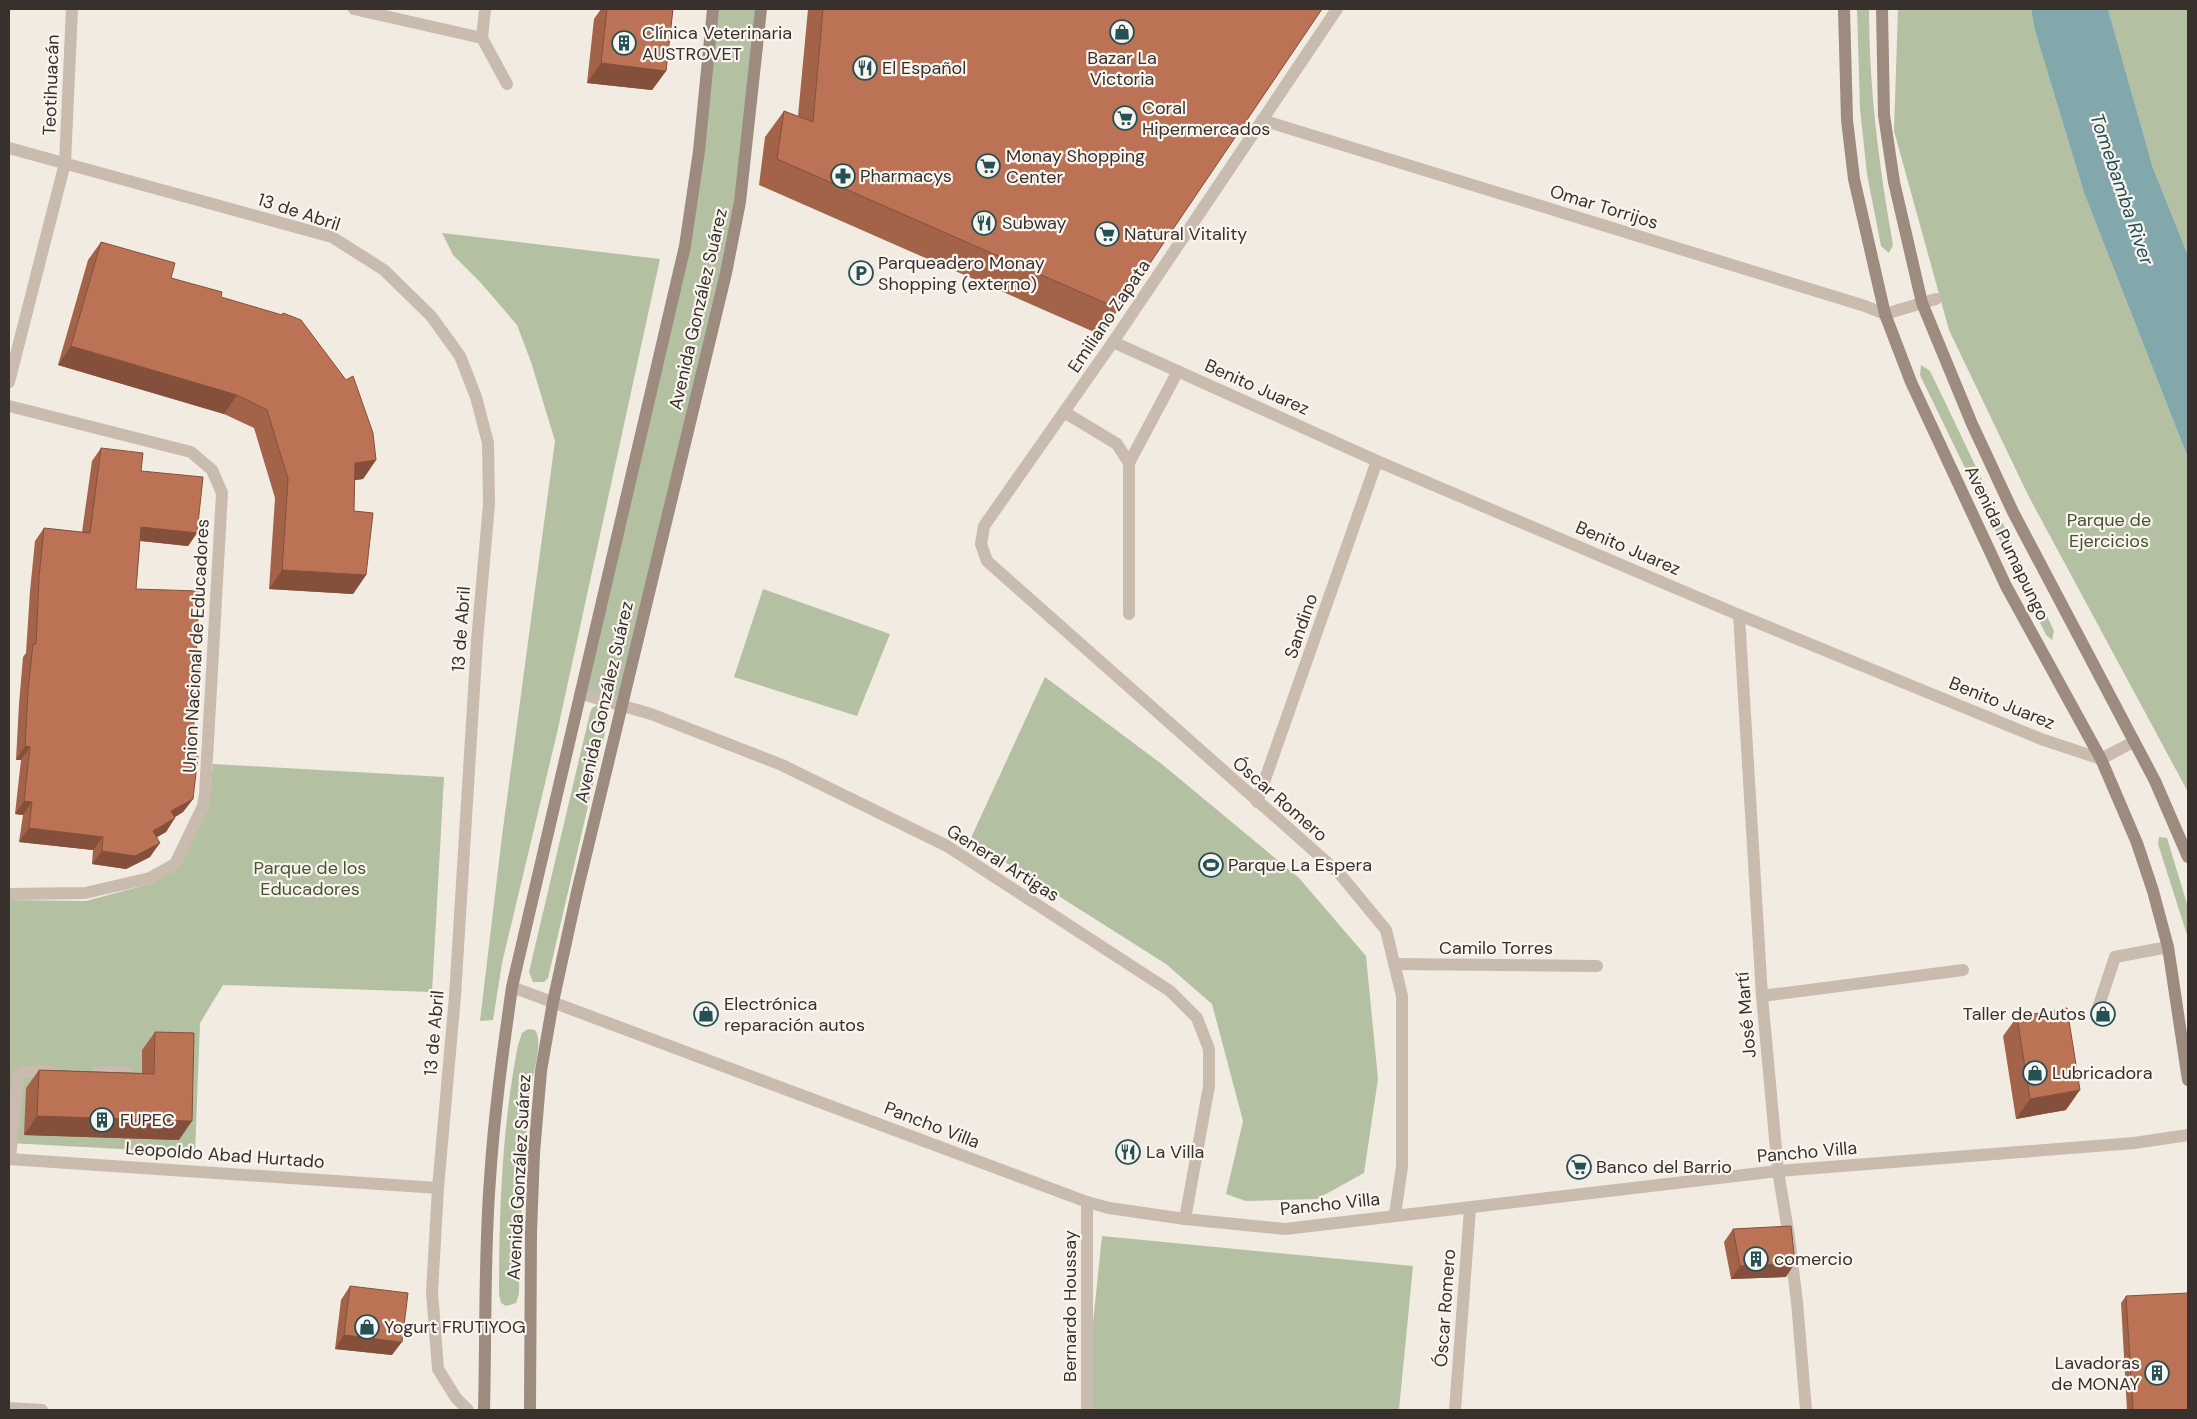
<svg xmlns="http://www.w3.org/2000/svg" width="2197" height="1419" font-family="'DM Sans',sans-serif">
<rect width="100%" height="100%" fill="#f2ebe1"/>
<g fill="#b4c0a2">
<polygon points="713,9 761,9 740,202 621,705 582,694 685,246"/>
<path d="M1857 9H1869C1869 89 1879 166 1893 245L1889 253 1881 246 1867 174 1860 109Z"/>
<polygon points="1898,9 2031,9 2035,31 2084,193 2188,458 2188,792 2028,495 1949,330 1894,131"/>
<polygon points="2108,9 2188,9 2188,255 2153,168"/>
<polygon points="442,233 660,259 557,733 502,963 493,1020 480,1021 502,836 555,441 531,362 517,325 481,283 453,255"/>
<polygon points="1921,365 1930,371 1945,402 2054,631 2052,640 2046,635 1920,375"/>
<polygon points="763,589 890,634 857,716 734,677"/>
<polygon points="1045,677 1163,765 1299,878 1366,956 1378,1079 1364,1173 1317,1199 1246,1201 1226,1194 1243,1121 1212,1004 1166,964 970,840"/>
<polygon points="599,704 606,707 609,712 608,720 548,978 544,982 533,982 529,972 590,713 592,708"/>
<polygon points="213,764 444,777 432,992 223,985 200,1023 195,1153 9,1143 9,900 86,901 153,883 179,867 209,807"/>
<polygon points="2159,837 2167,838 2188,907 2188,938 2158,844"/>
<path d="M528 1029 535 1030C544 1042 532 1076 530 1092 523 1159 520 1226 519 1294L516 1303 506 1306 501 1303 499 1294C499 1211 502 1126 518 1045L522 1033Z"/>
<polygon points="1102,1236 1413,1266 1399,1410 1084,1410"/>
</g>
<polygon fill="#82a8ac" points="2031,9 2108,9 2153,168 2188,255 2188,458 2084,193 2035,31"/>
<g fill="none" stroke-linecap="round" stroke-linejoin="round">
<g stroke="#c9bcae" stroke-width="12">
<polyline points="1064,412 1117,444 1129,463 1129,614"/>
<polyline points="1129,463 1178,371"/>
<polyline points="1394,964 1597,966"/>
<polyline points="1762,996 1963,970"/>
<polyline points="2096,1014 2115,957 2168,947"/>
<polyline points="97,1072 127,1072"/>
<polyline points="10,1159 18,1076 23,1072 52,1072"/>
</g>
<g stroke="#c9bcae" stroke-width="12">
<polyline points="354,9 482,38 485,9"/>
<polyline points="1337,9 1113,342 984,526 981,544 987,561 1339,873 1386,930 1402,996 1402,1167 1395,1214"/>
<polyline points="482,38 507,84"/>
<polyline points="1262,120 1865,306 1885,314 1936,299"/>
<polyline points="9,148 332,237 384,270 431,316 460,356 476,397 488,443 489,504 477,641 455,996 438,1188 432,1292 438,1369 456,1398 468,1410"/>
<polyline points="1113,342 1377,461 1739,615 2041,739 2101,759 2133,742"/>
<polyline points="9,382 65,163 72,9"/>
<polyline points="9,406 191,452 212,470 222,493 205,794 203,806 175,864 150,878 85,893 9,894"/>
<polyline points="1739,615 1762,996 1778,1171 1789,1237 1797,1302 1806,1410"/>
<polyline points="582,694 651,714 782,765 947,846 1170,991 1197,1018 1209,1049 1209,1086 1185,1219"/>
<polyline points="1257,802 1377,461"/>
<polyline points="512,987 1087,1202 1109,1208 1185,1219 1285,1229 1778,1171 2134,1143 2188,1135"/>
<polyline points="9,1159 438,1188"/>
<polyline points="9,1408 42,1410"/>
<polyline points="1087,1410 1087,1202"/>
<polyline points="1455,1410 1470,1209"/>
</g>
<g stroke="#9d8b7f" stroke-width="12">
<polyline points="1844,9 1847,120 1854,179 1885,314 1911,382 2006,586 2101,759 2137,843 2153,891 2168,947 2188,1080"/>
<polyline points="1882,9 1884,115 1894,182 1922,303 1972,424 2013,512 2155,781 2188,857"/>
<path d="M484 1410C486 1333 484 1256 490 1179 494 1115 503 1051 512 987L685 246 699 151 713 9"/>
<polyline points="530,1410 531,1232 534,1153 541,1071 553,1002 577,892 726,273 740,202 761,9"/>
</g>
</g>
<g fill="#a26349">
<polygon points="601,9 673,9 666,71 652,90 587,83 594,19"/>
<polygon points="808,9 1322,9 1101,335 759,185 765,137 784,111 798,116"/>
<polygon points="101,242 171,278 221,297 376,460 363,479 354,480 354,511 366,575 353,594 269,589 275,498 254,428 224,414 58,365 88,260"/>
<polygon points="101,448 141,471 197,533 188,546 140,541 136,589 196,657 198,705 194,711 192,756 193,799 183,812 175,817 166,832 156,837 150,857 126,869 92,864 93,850 19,842 23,815 15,814 21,760 16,760 19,704 23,657 26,653 30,591 35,541 44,528 82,532 92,461"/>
<polygon points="2017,1017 2066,1110 2016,1119 2003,1036"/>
<polygon points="155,1032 179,1140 24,1135 26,1088 39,1070 142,1073 142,1050"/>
<polygon points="1733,1229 1786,1277 1731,1279 1724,1242"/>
<polygon points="350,1286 392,1355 335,1349 341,1300"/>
<polygon points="2126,1296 2188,1410 2127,1410 2121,1303"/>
</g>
<g fill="#84503c">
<polygon points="601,63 666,71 652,90 587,83"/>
<polygon points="71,346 237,395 224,414 58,365"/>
<polygon points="376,460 363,479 342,482 355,463"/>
<polygon points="141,527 197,533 188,546 132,540"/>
<polygon points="282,570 366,575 353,594 269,589"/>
<polygon points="25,746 30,747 21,760 16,760"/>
<polygon points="193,799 183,812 162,825 171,811"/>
<polygon points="24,801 32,802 23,815 15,814"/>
<polygon points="175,818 166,832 144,845 153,831"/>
<polygon points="29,828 103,837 93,850 19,842"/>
<polygon points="160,843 150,857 126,869 92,864 102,851"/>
<polygon points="2080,1090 2066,1110 2016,1119 2030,1099"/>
<polygon points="37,1116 192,1121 179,1140 24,1135"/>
<polygon points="1795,1263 1786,1277 1731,1279 1740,1266"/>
<polygon points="344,1335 402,1342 392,1355 335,1349"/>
</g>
<g fill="#bc7355" stroke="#84503c">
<polygon points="607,9 673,9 666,71 601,63"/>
<polygon points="823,9 1322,9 1119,309 777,159 784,111 813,122"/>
<polygon points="101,242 175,263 171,278 222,292 221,297 282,315 283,313 301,320 346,380 353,376 373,433 376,460 355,463 354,511 373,513 366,575 282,570 288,479 267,410 237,395 71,346"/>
<polygon points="101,448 143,453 141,471 203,477 197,533 141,527 136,589 199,591 196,657 200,657 198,705 195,705 192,756 198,756 193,799 171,811 175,818 153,831 160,843 135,856 102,851 103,837 29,828 32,802 24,801 30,747 25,746 28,690 33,644 36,644 39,578 44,528 90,533"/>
<polygon points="2067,1008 2080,1090 2030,1099 2017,1017"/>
<polygon points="155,1032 194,1033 192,1121 37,1116 39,1070 154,1074"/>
<polygon points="1791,1226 1795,1263 1740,1266 1733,1229"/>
<polygon points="350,1286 408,1293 402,1342 344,1335"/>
<polygon points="2188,1293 2188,1410 2133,1410 2126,1296"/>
</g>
<defs>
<g id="shop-ring" transform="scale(1.25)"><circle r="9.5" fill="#f9f4ee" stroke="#245156" stroke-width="1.5"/><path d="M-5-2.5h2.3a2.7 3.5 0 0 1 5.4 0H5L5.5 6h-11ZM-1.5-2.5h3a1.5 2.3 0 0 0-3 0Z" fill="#245156"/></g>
<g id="building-ring" transform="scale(1.25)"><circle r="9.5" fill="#f9f4ee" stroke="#245156" stroke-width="1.5"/><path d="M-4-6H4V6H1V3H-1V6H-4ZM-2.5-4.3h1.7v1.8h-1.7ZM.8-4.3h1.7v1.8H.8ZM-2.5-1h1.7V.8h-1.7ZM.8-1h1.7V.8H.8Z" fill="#245156"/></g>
<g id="restaurant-ring" transform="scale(1.25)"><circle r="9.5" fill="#f9f4ee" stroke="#245156" stroke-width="1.5"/><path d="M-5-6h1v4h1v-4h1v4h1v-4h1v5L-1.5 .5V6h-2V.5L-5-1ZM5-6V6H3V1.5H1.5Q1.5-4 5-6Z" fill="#245156"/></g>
<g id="supermarket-ring" transform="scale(1.25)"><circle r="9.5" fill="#f9f4ee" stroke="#245156" stroke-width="1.5"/><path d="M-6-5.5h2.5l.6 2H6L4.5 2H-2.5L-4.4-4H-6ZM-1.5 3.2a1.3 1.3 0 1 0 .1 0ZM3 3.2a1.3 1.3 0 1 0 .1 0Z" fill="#245156"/></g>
<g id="pharmacy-ring" transform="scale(1.25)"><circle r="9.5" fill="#f9f4ee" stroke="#245156" stroke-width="1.5"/><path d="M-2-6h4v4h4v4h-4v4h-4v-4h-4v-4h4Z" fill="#245156"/></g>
<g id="parking-ring" transform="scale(1.25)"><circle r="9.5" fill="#f9f4ee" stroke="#245156" stroke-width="1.5"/><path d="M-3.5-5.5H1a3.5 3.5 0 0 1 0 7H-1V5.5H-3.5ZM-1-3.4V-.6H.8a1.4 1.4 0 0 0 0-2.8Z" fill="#245156"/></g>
<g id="stadium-ring" transform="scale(1.25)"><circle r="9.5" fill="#f9f4ee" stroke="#245156" stroke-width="1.5"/><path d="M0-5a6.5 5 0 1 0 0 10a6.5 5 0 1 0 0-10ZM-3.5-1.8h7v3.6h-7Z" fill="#245156"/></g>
</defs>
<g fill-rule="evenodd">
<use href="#shop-ring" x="1122" y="32"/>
<use href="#building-ring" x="624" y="43"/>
<use href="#restaurant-ring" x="865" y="68"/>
<use href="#supermarket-ring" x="1125" y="118"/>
<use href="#supermarket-ring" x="988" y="166"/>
<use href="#pharmacy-ring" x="843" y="176"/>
<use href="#restaurant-ring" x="984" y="223"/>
<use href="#supermarket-ring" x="1107" y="234"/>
<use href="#parking-ring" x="861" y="273"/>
<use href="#stadium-ring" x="1211" y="865"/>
<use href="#shop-ring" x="706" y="1014"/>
<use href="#shop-ring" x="2103" y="1014"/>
<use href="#shop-ring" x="2035" y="1073"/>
<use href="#building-ring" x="102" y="1120"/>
<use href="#restaurant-ring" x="1128" y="1152"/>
<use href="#supermarket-ring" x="1579" y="1167"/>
<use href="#building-ring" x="1756" y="1259"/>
<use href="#shop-ring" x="367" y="1327"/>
<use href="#building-ring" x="2157" y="1373"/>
</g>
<g text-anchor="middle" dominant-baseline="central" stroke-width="4.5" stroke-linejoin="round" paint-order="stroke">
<g font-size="18" fill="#38302c" stroke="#f9f4ee" text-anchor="start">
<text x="642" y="33">Clínica Veterinaria<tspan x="642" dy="21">AUSTROVET</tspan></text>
<text x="1122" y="58" text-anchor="middle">Bazar La<tspan x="1122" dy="21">Victoria</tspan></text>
<text x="882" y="68">El Español</text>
<text x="1142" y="108">Coral<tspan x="1142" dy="21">Hipermercados</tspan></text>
<text x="1006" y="156">Monay Shopping<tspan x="1006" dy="21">Center</tspan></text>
<text x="860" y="176">Pharmacys</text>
<text x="1002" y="223">Subway</text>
<text x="1124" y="234">Natural Vitality</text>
<text x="878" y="263">Parqueadero Monay<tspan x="878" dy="21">Shopping (externo)</tspan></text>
<text x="1228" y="865">Parque La Espera</text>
<text x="724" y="1004">Electrónica<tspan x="724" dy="21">reparación autos</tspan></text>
<text x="2086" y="1014" text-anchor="end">Taller de Autos</text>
<text x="2052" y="1073">Lubricadora</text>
<text x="120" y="1120">FUPEC</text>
<text x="1146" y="1152">La Villa</text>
<text x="1596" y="1167">Banco del Barrio</text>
<text x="1774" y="1259">comercio</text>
<text x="384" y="1327">Yogurt FRUTIYOG</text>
<text x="2140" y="1363" text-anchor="end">Lavadoras<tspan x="2140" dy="21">de MONAY</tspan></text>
</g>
<g font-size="18" fill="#38302c" stroke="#f9f4ee">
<text transform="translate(51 85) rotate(-88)">Teotihuacán</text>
<text transform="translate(1604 207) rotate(17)">Omar Torrijos</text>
<text transform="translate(299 212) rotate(18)">13 de Abril</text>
<text transform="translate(698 309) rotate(-77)">Avenida González Suárez</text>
<text transform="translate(1109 316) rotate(-56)">Emiliano Zapata</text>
<text transform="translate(1257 387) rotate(24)">Benito Juarez</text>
<text transform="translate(2007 543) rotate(64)">Avenida Pumapungo</text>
<text transform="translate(1628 548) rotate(23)">Benito Juarez</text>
<text transform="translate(1301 626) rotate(-71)">Sandino</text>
<text transform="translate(461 629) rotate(-86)">13 de Abril</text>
<text transform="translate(196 646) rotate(-87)">Union Nacional de Educadores</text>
<text transform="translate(604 702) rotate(-77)">Avenida González Suárez</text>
<text transform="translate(2002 703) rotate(22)">Benito Juarez</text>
<text transform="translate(1280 799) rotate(41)">Óscar Romero</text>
<text transform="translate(1003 863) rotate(32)">General Artigas</text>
<text x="1496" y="948">Camilo Torres</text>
<text transform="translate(1746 1015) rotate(-95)">José Martí</text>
<text transform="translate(434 1033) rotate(-85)">13 de Abril</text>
<text transform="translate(932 1125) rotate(21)">Pancho Villa</text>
<text transform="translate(1807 1152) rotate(-5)">Pancho Villa</text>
<text transform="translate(225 1155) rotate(4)">Leopoldo Abad Hurtado</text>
<text transform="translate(519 1177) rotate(-87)">Avenida González Suárez</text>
<text transform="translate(1330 1204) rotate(-6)">Pancho Villa</text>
<text transform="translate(1070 1306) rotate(-90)">Bernardo Houssay</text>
<text transform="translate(1445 1308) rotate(-86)">Óscar Romero</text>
</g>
<g font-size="18" fill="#465431" stroke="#f9f4ee">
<text x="2109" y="520">Parque de<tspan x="2109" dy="21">Ejercicios</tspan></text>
<text x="310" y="868">Parque de los<tspan x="310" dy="21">Educadores</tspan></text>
</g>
<g font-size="19" font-style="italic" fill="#245156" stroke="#f9f4ee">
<text transform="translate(2122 189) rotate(71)">Tomebamba River</text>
</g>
</g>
<rect width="2197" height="1419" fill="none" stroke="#38302c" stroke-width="20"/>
</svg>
